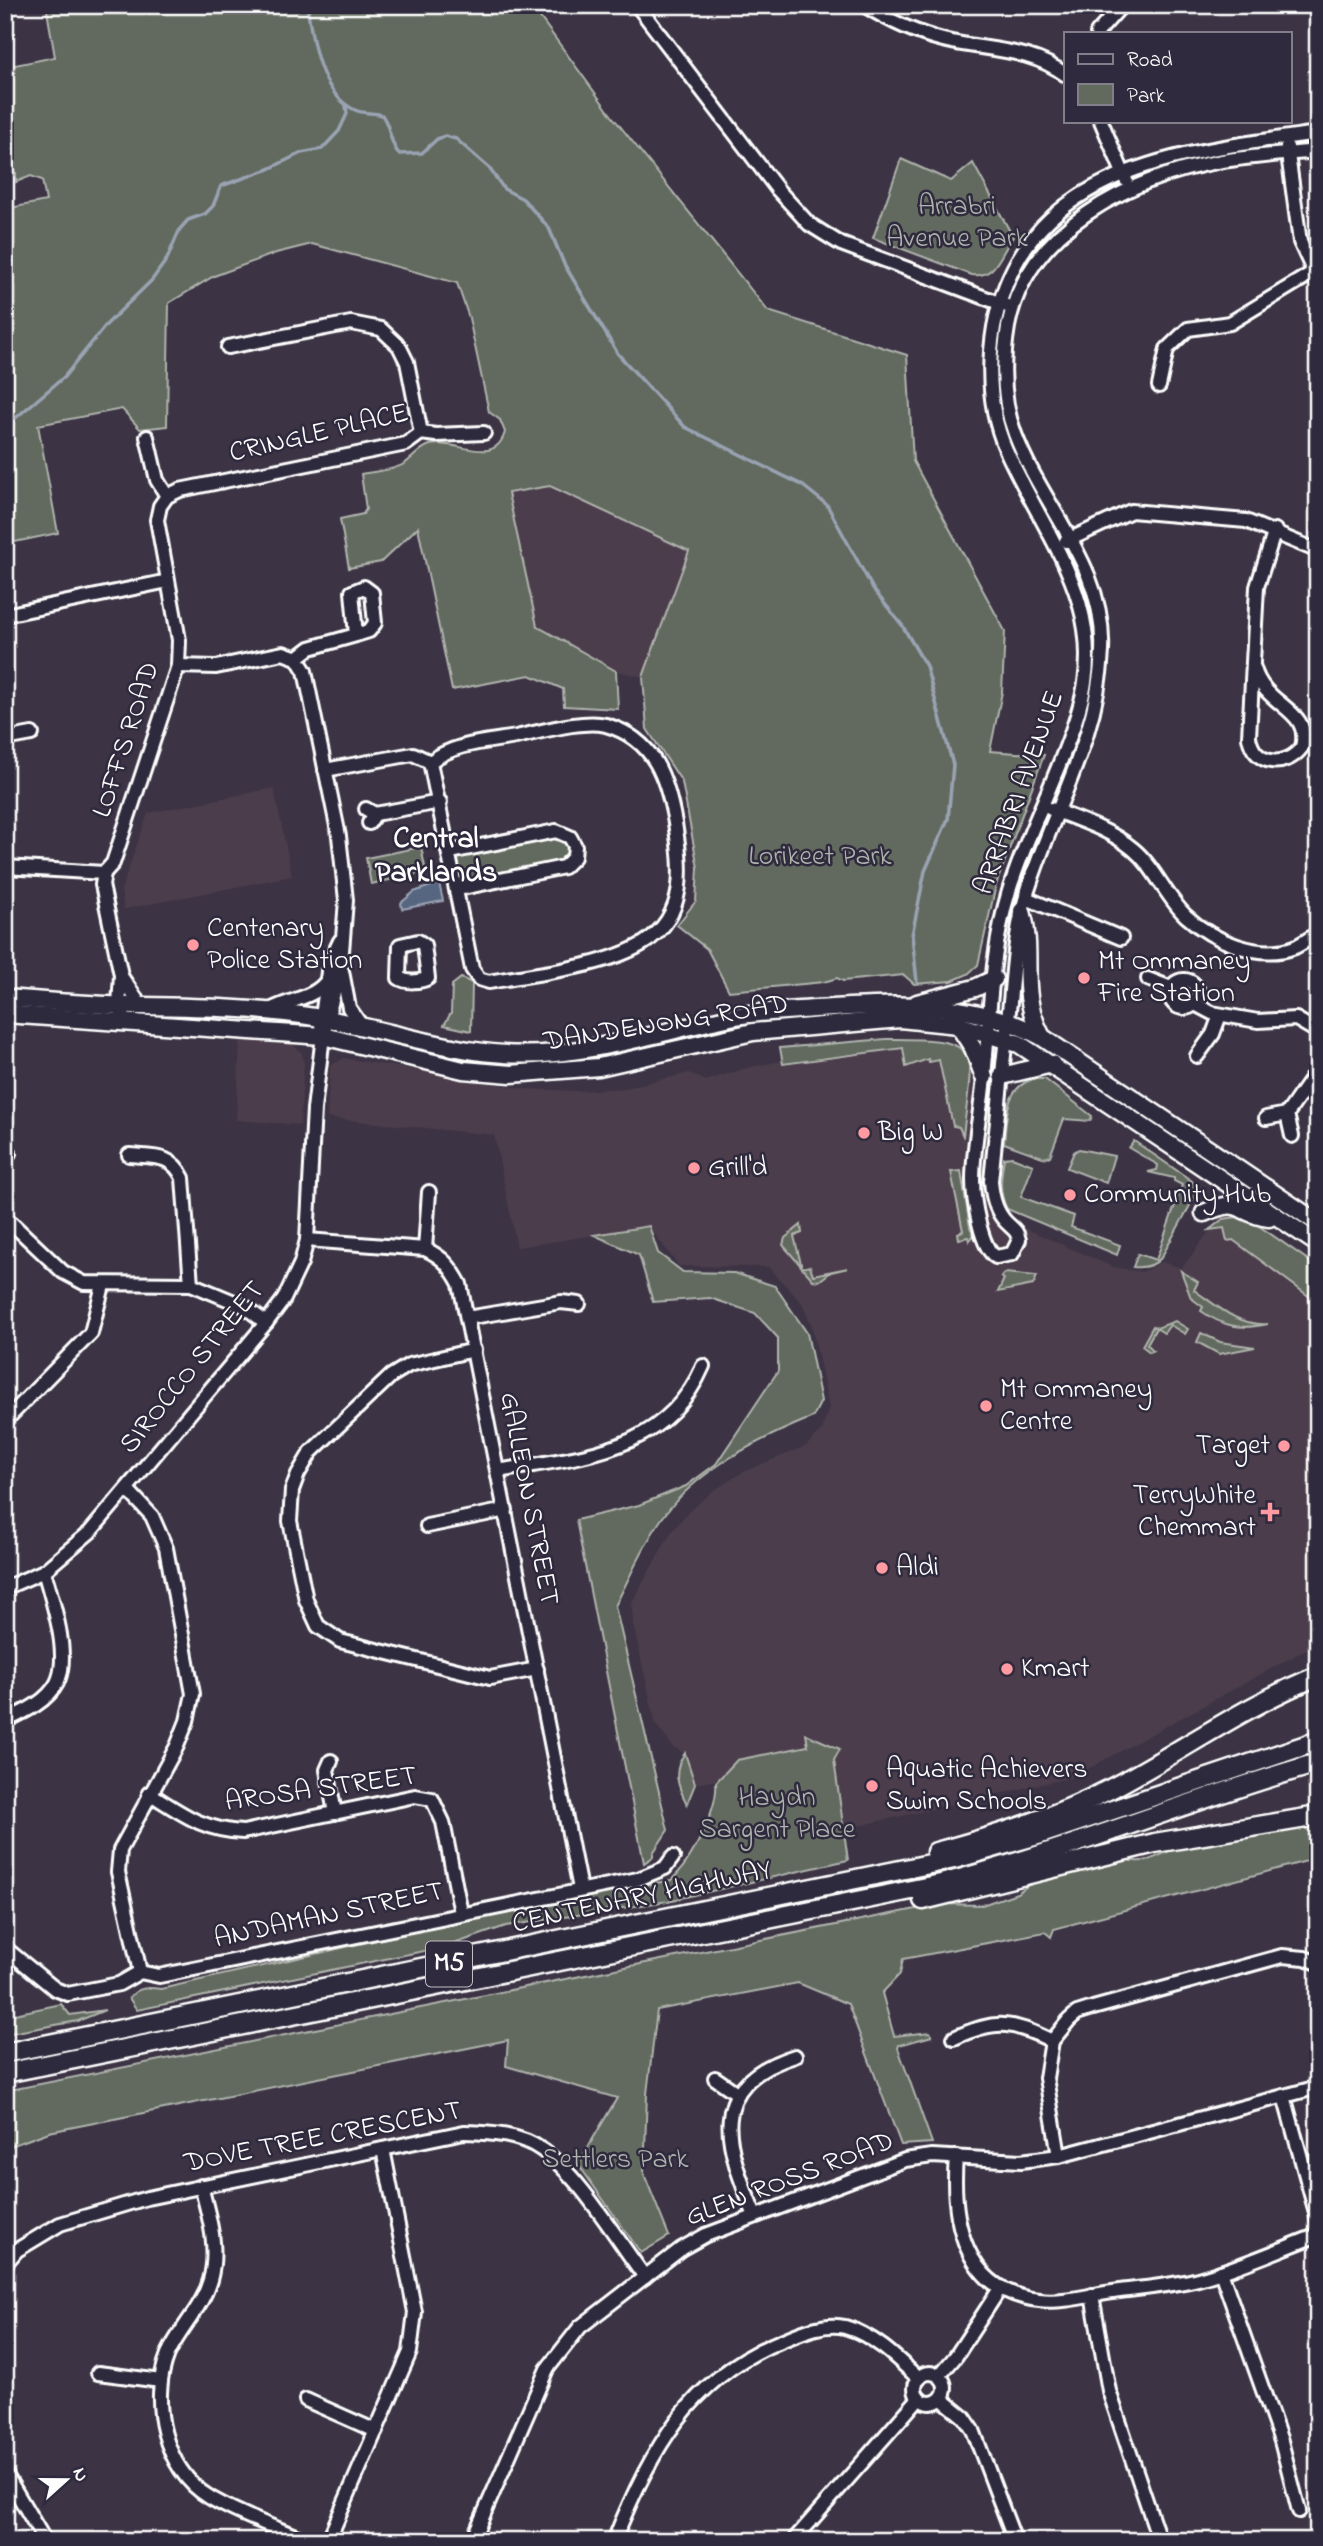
<svg xmlns="http://www.w3.org/2000/svg" width="1323" height="2546" font-family="'Indie Flower',sans-serif">
<rect width="100%" height="100%" fill="#3c3344"/>
<filter id="ink" filterUnits="userSpaceOnUse"><feTurbulence type="fractalNoise" baseFrequency=".0143" numOctaves="2"/><feDisplacementMap in="SourceGraphic" scale="14" xChannelSelector="R" yChannelSelector="G"/><feConvolveMatrix kernelMatrix="1 2 1 2 8 2 1 2 1" color-interpolation-filters="sRGB"/></filter>
<g filter="url(#ink)">
<g fill="#4c3e4c">
<polygon points="550,486 690,551 643,677 616,671 537,626 508,492"/>
<polygon points="274,788 292,876 124,909 121,890 148,813"/>
<polygon points="240,1040 292,1044 302,1053 304,1063 300,1125 236,1120"/>
<polygon points="935,1044 963,1054 973,1074 972,1104 1005,1108 997,1189 1001,1204 1020,1226 1113,1267 1142,1272 1162,1262 1182,1268 1219,1218 1237,1214 1318,1268 1318,1643 1073,1777 845,1829 834,1760 695,1784 688,1755 673,1747 656,1725 633,1624 632,1602 670,1534 688,1512 713,1491 743,1472 806,1446 822,1430 829,1407 812,1327 802,1303 768,1267 679,1266 649,1227 517,1247 494,1135 327,1118 330,1066 344,1058 526,1089 579,1091 625,1088 689,1073 706,1081 746,1068 859,1046"/>
</g>
<g fill="#626a5e" stroke="#b0b4ae" stroke-width="2">
<path d="M46 5H531L612 116 768 311 907 355 913 461 1005 631 1002 692 990 751 1044 755 996 885 978 965 968 974 952 981 914 984 904 975 843 981 837 978 824 982 729 991 707 949 677 925 696 901 698 868 682 782 647 729 643 677 689 551 550 486 508 493 537 626 616 671 618 709 564 706 563 689 530 675 452 690 418 527 381 562 349 568 340 519 363 514 366 509 361 474C374 471 393 471 404 464 412 459 421 447 430 445 457 439 495 468 505 432L500 420 489 412 469 318 457 283 312 244 276 253 214 276 169 303 167 426 140 429 122 409 38 425 58 533 5 544V209L46 201 42 180 31 176 16 182V173L5 174V67L55 57Z"/>
<path d="M901 159 951 181 973 163 1013 237C1000 253 997 278 972 275L873 238Z"/>
<polygon points="556,836 568,844 568,855 561,862 470,881 458,872 457,860 463,854"/>
<polygon points="421,847 426,872 371,884 366,858"/>
<polygon points="461,978 472,983 471,1031 444,1025 451,1013 452,985"/>
<path d="M886 1039C985 1038 973 1048 963 1136L959 1127 953 1126 939 1060 929 1062 928 1059 906 1067 903 1048 783 1064 780 1048Z"/>
<path d="M1033 1079H1045L1092 1116 1090 1121 1064 1119 1050 1156 1045 1158 1004 1143C1007 1118 1004 1088 1033 1079Z"/>
<path d="M1134 1141 1192 1181 1197 1193 1161 1258C1154 1266 1143 1268 1133 1267L1138 1254 1156 1260 1182 1185 1174 1181V1178L1148 1172 1157 1170 1158 1165 1129 1148Z"/>
<polygon points="1079,1149 1114,1156 1106,1183 1067,1168 1074,1152"/>
<path d="M1012 1157 1033 1165 1021 1197 1074 1216 1071 1227 1120 1245 1117 1255 1007 1209C998 1192 1001 1176 1004 1158Z"/>
<polygon points="961,1171 970,1227 974,1235 969,1241 968,1237 959,1239 958,1233 963,1231 951,1172"/>
<polygon points="1237,1217 1259,1226 1318,1267 1318,1303 1233,1240 1227,1241 1224,1228 1209,1230 1223,1219"/>
<polygon points="801,1225 802,1233 794,1236 802,1268 810,1266 813,1275 848,1268 831,1272 819,1281 813,1280 783,1245 785,1238"/>
<path d="M649 1226 658 1253 683 1272 734 1273 775 1286 807 1333 821 1401 813 1417C759 1439 698 1469 663 1517 644 1543 630 1577 615 1606L668 1830 653 1853V1857L644 1863 576 1520 639 1505 686 1486 716 1464 778 1371V1338L755 1313 710 1298 653 1302 639 1255 594 1235Z"/>
<path d="M1181 1271 1198 1282 1194 1290C1216 1305 1239 1327 1268 1324 1241 1330 1224 1327 1201 1311L1203 1307 1191 1298Z"/>
<polygon points="1005,1273 1037,1276 1033,1285 998,1292 1004,1279 1001,1277"/>
<polygon points="1175,1321 1188,1329 1185,1334 1170,1325 1164,1333 1156,1328 1147,1344 1153,1350 1150,1352 1142,1346 1153,1326 1157,1328"/>
<polygon points="1201,1333 1220,1342 1255,1347 1219,1354 1197,1342"/>
<path d="M806 1734 840 1749 834 1760 848 1860 668 1901 506 1926 448 1946 137 2010 129 1998C138 1987 147 1987 161 1989L447 1924 671 1880C690 1864 719 1808 716 1782L737 1760 808 1746Z"/>
<path d="M685 1753 695 1784 687 1804C677 1785 672 1771 685 1753Z"/>
<path d="M1318 1823V1858L1054 1929 1051 1937 1045 1932 903 1959 900 1974 882 1993 894 2036 930 2032 932 2036 899 2045 898 2048 932 2143 901 2145 848 2004 798 1983 657 2010 647 2094 644 2174 669 2236 641 2253 578 2164 617 2098 506 2066 508 2040 49 2132 5 2148V2091L941 1904 982 1905 1017 1893 1036 1880 1125 1859C1143 1866 1159 1856 1175 1848Z"/>
<polygon points="61,2004 70,2015 105,2010 78,2021 5,2034 5,2016"/>
</g>
<polygon fill="#566580" stroke="#9aa3b3" stroke-width="2" points="439,883 443,901 402,909 401,903 414,892"/>
<g fill="none" stroke-linecap="round" stroke-linejoin="round">
<g stroke="#9aa3b3" stroke-width="3.5">
<path d="M307 5C312 40 319 93 355 110 363 114 373 112 382 115 391 127 389 142 399 154L422 153 437 139 445 136 456 139 489 168 504 189 523 199 549 228 564 264 618 354 685 427 802 485 827 505 873 589 902 625 926 666 953 765 948 819 925 871 912 935 917 982"/>
<polyline points="5,427 64,377 106,325 152,280 167,259 180,229 188,220 205,214 213,206 221,186 269,169 301,153 322,149 339,131 347,114 346,106"/>
</g>
<g stroke="#fff" stroke-width="18">
<g id="minor">
<polyline points="637,5 778,190 809,224 841,244 1007,306"/>
<path d="M864 5C888 20 915 33 943 40 985 51 1029 47 1066 75"/>
<polyline points="1097,33 1122,5"/>
<polyline points="1101,121 1126,180"/>
<path d="M1318 133C1184 152 1024 165 994 327 987 369 989 411 1006 450 1045 537 1110 607 1079 709 1061 771 1028 829 1009 891 991 950 990 1015 984 1077 981 1111 973 1146 973 1180 973 1199 981 1249 996 1257L1012 1254 1019 1240C1017 1230 1013 1229 1006 1222 996 1212 992 1194 991 1181 997 1121 1003 1061 1010 1002 1013 970 1015 938 1023 907 1047 819 1098 744 1102 651 1106 566 1043 509 1015 434 1002 400 1002 363 1008 327 1026 228 1132 177 1222 161 1254 156 1286 154 1318 151"/>
<polyline points="1287,147 1300,242 1318,281"/>
<polyline points="228,347 351,323 381,329 399,346 407,362 421,433"/>
<polyline points="1159,386 1167,349 1188,329 1230,323 1312,273"/>
<polyline points="167,496 180,490 406,444 421,433 436,435 484,433"/>
<polyline points="1066,541 1131,511 1246,521 1318,551"/>
<polyline points="5,615 168,581"/>
<polyline points="297,658 310,648 356,635 352,592 364,587 372,593 375,623 369,631 356,635"/>
<path d="M1254 668C1264 707 1312 708 1302 747 1286 769 1254 766 1249 737L1257 587 1275 530"/>
<polyline points="5,739 32,734"/>
<path d="M325 770 413 754 430 762C454 743 488 742 516 737 540 732 583 719 606 725 655 739 667 779 675 823 682 867 688 915 644 943 603 968 537 973 489 982L479 979 472 969 430 762"/>
<polyline points="366,809 375,814 369,823"/>
<path d="M1051 809C1079 820 1109 829 1133 849 1155 867 1166 897 1186 916 1212 940 1259 961 1295 947 1303 943 1310 938 1318 933"/>
<polyline points="375,814 440,802"/>
<polyline points="450,852 556,831 570,837 575,846 574,857 564,867 457,889"/>
<polyline points="5,867 104,873"/>
<polyline points="1026,898 1121,938"/>
<path d="M418 941 424 945 428 978C421 982 406 983 399 978L400 945Z"/>
<polyline points="342,971 349,1008 363,1028"/>
<polyline points="121,976 141,1006"/>
<polyline points="1148,979 1171,988"/>
<circle cx="1184" cy="994" r="14"/>
<polyline points="1195,1004 1212,1013 1258,1021 1296,1019 1318,1032"/>
<path d="M265 1013C284 1000 311 1000 325 983"/>
<polyline points="126,1022 119,1005 121,975 102,885 104,873 113,863 178,666 179,640 157,520 160,506 167,496 157,480 147,437"/>
<polyline points="321,1025 329,964 340,941"/>
<polyline points="1197,1056 1213,1034 1220,1015"/>
<polyline points="1287,1114 1318,1069"/>
<polyline points="1266,1118 1287,1114 1292,1136"/>
<polyline points="5,1144 9,1153 5,1159"/>
<path d="M129 1155C154 1157 172 1154 183 1178L191 1284"/>
<polyline points="5,1217 63,1272 84,1283 191,1284 244,1306 266,1323"/>
<path d="M307 1240 425 1249C443 1257 451 1267 460 1284L580 1889"/>
<polyline points="425,1249 429,1192"/>
<polyline points="467,1318 561,1302 579,1304"/>
<polyline points="474,1350 409,1365 391,1376 311,1452 298,1474 292,1490 290,1521 306,1600 318,1626 340,1641 490,1678 537,1669"/>
<polyline points="5,1421 91,1333 103,1285"/>
<path d="M498 1471C580 1456 665 1454 703 1366"/>
<polyline points="127,1489 152,1516 166,1548 193,1694 187,1721 177,1746 120,1850 118,1872 140,1972"/>
<polyline points="427,1526 506,1510"/>
<polyline points="5,1588 44,1571 90,1532 266,1323 284,1299 301,1263 307,1240 314,1109 323,1036 341,964 346,900 339,836 305,671 297,658 283,653 216,667 178,666"/>
<path d="M5 1721C24 1712 47 1702 57 1683 71 1655 52 1600 44 1571"/>
<polyline points="331,1761 327,1770 335,1813"/>
<path d="M149 1793C183 1814 202 1830 243 1832L415 1796 432 1799 443 1822 461 1913"/>
<polyline points="5,1948 55,1989 68,1994 119,1984 140,1972 159,1976 638,1879 665,1868 673,1857"/>
<path d="M954 2038C996 2019 1011 2021 1052 2041"/>
<polyline points="715,2078 738,2094"/>
<polyline points="1284,2096 1318,2220"/>
<polyline points="1059,2156 1046,2078 1052,2041 1069,2020 1077,2013 1093,2008 1282,1956 1305,1958 1318,1963"/>
<path d="M956 2157C951 2219 964 2292 1039 2300 1063 2303 1090 2295 1113 2292 1141 2288 1171 2286 1198 2279 1239 2268 1278 2250 1318 2235"/>
<path d="M201 2186C209 2217 219 2248 210 2280 202 2308 180 2328 168 2354 149 2401 164 2470 209 2497 239 2515 275 2527 307 2541"/>
<path d="M755 2216C727 2147 702 2085 795 2056"/>
<path d="M5 2264 17 2250 60 2224 147 2198 464 2132C490 2133 520 2134 542 2150 579 2175 617 2240 645 2277"/>
<polyline points="1221,2272 1281,2441 1299,2511"/>
<polyline points="1092,2295 1109,2391 1159,2539"/>
<polyline points="98,2373 161,2381"/>
<circle cx="930" cy="2388" r="15"/>
<polyline points="939,2376 956,2356 1001,2287"/>
<polyline points="942,2399 964,2417 973,2430 1015,2541"/>
<polyline points="306,2400 376,2431"/>
<polyline points="5,2473 45,2541"/>
<polyline points="328,2541 410,2352 415,2312 383,2149"/>
<polyline points="472,2541 547,2369 580,2327 681,2249 706,2235 905,2160 932,2156 1021,2161 1059,2156 1318,2087"/>
<path d="M614 2541C649 2452 690 2377 783 2340 802 2332 825 2322 845 2327 874 2335 898 2359 919 2379"/>
<polyline points="793,2541 919,2398"/>
</g>
</g>
<g stroke="#fff" stroke-width="21">
<g id="major">
<path d="M1022 911C1035 957 1017 990 1042 1037"/>
<path d="M5 998C51 1001 97 1006 142 1006 202 1007 263 1008 321 1018 401 1032 473 1062 555 1053 617 1047 676 1028 736 1016 762 1011 789 1011 815 1009 893 1004 972 999 1042 1037L1318 1223"/>
<polyline points="917,1003 975,988 994,979"/>
<polyline points="5,1014 323,1036 463,1070 511,1074 599,1067 753,1032 900,1019 958,1025 1019,1044 1318,1244"/>
<polyline points="958,1025 973,1048 984,1077"/>
<polyline points="1002,1076 1052,1064"/>
<path d="M1204 1213C1244 1196 1234 1213 1269 1218"/>
</g>
</g>
<g stroke="#fff" stroke-width="23">
<g id="highway">
<path d="M936 1852C995 1836 1057 1817 1112 1788 1181 1752 1245 1705 1318 1676"/>
<polyline points="923,1900 1155,1843 1318,1816"/>
<polyline points="5,2053 954,1859 1041,1834 1318,1741"/>
<path d="M5 2073 941 1884C1069 1851 1190 1799 1318 1763"/>
</g>
</g>
<use href="#minor" stroke="#2f2a3d" stroke-width="12"/>
<use href="#major" stroke="#2f2a3d" stroke-width="16"/>
<use href="#highway" stroke="#2f2a3d" stroke-width="18"/>
</g>
</g>
<g fill="#ff9aa2" stroke="#2f2a3d" stroke-width="2.5">
<circle cx="193" cy="945" r="7"/>
<circle cx="1084" cy="978" r="7"/>
<circle cx="864" cy="1133" r="7"/>
<circle cx="694" cy="1168" r="7"/>
<circle cx="1070" cy="1195" r="7"/>
<circle cx="986" cy="1406" r="7"/>
<circle cx="1284" cy="1446" r="7"/>
<path d="M1266.5 1501.5h7v7h7v7h-7v7h-7v-7h-7v-7h7z"/>
<circle cx="882" cy="1568" r="7"/>
<circle cx="1007" cy="1669" r="7"/>
<circle cx="872" cy="1786" r="7"/>
</g>
<g text-anchor="middle" dominant-baseline="central" stroke-width="5" stroke-linejoin="round" paint-order="stroke">
<rect fill="#2f2a3d" stroke="#c1bfc5" stroke-width="2" x="426" y="1941.5" width="46" height="45" rx="5"/>
<g font-size="26" font-weight="bold" fill="#fff">
<text x="449" y="1964">M5</text>
</g>
<g font-size="28" fill="#b0b4ae" stroke="#2f2a3d">
<text x="957" y="207">Arrabri<tspan x="957" dy="32">Avenue Park</tspan></text>
<text x="820" y="857">Lorikeet Park</text>
<text x="777" y="1798">Haydn<tspan x="777" dy="32">Sargent Place</tspan></text>
<text x="615" y="2160">Settlers Park</text>
</g>
<g font-size="28" fill="#fff" stroke="#2f2a3d">
<text transform="translate(319 434) rotate(-13)">CRINGLE PLACE</text>
<text transform="translate(127 740) rotate(-72)">LOFFS ROAD</text>
<text transform="translate(1020 793) rotate(-70)">ARRABRI AVENUE</text>
<text transform="translate(666 1024) rotate(-9)">DANDENONG ROAD</text>
<text transform="translate(193 1368) rotate(-51)">SIROCCO STREET</text>
<text transform="translate(528 1499) rotate(79)">GALLEON STREET</text>
<text transform="translate(321 1790) rotate(-8)">AROSA STREET</text>
<text transform="translate(642 1898) rotate(-12)">CENTENARY HIGHWAY</text>
<text transform="translate(329 1916) rotate(-12)">ANDAMAN STREET</text>
<text transform="translate(323 2138) rotate(-11)">DOVE TREE CRESCENT</text>
<text transform="translate(790 2180) rotate(-21)">GLEN ROSS ROAD</text>
</g>
<g font-size="28" fill="#fff" stroke="#2f2a3d" text-anchor="start">
<text x="207" y="929">Centenary<tspan x="207" dy="32">Police Station</tspan></text>
<text x="1098" y="962">Mt Ommaney<tspan x="1098" dy="32">Fire Station</tspan></text>
<text x="878" y="1133">Big W</text>
<text x="708" y="1168">Grill'd</text>
<text x="1084" y="1195">Community Hub</text>
<text x="1000" y="1390">Mt Ommaney<tspan x="1000" dy="32">Centre</tspan></text>
<text x="1270" y="1446" text-anchor="end">Target</text>
<text x="1256" y="1496" text-anchor="end">TerryWhite<tspan x="1256" dy="32">Chemmart</tspan></text>
<text x="896" y="1568">Aldi</text>
<text x="1021" y="1669">Kmart</text>
<text x="886" y="1770">Aquatic Achievers<tspan x="886" dy="32">Swim Schools</tspan></text>
</g>
<g font-size="30" font-weight="bold" fill="#fff" stroke="#2f2a3d">
<text x="436" y="840">Central<tspan x="436" dy="34">Parklands</tspan></text>
</g>
</g>
<rect width="1323" height="2546" fill="none" stroke="#2f2a3d" stroke-width="28"/>
<rect x="14" y="14" width="1295" height="2518" fill="none" stroke="#fff" stroke-width="2.5" filter="url(#ink)"/>
<rect x="1064" y="32" width="228" height="91" fill="#2f2a3d" stroke="#827f8b" stroke-width="2"/>
<rect x="1078" y="54" width="35" height="10" fill="#2f2a3d" stroke="#827f8b" stroke-width="2"/>
<text x="1127" y="66" font-size="21" fill="#ffffff">Road</text>
<rect x="1078" y="84" width="35" height="21" fill="#626a5e" stroke="#827f8b" stroke-width="2"/>
<text x="1127" y="102" font-size="21" fill="#ffffff">Park</text>
<g transform="translate(66 2480) rotate(69)" stroke="#2f2a3d" stroke-width="5" paint-order="stroke">
<path d="M0-5L12 26L0 18L-12 26Z" fill="#ffffff"/>
<text y="-10" font-size="19" font-weight="bold" text-anchor="middle" fill="#ffffff">N</text>
</g>
</svg>
